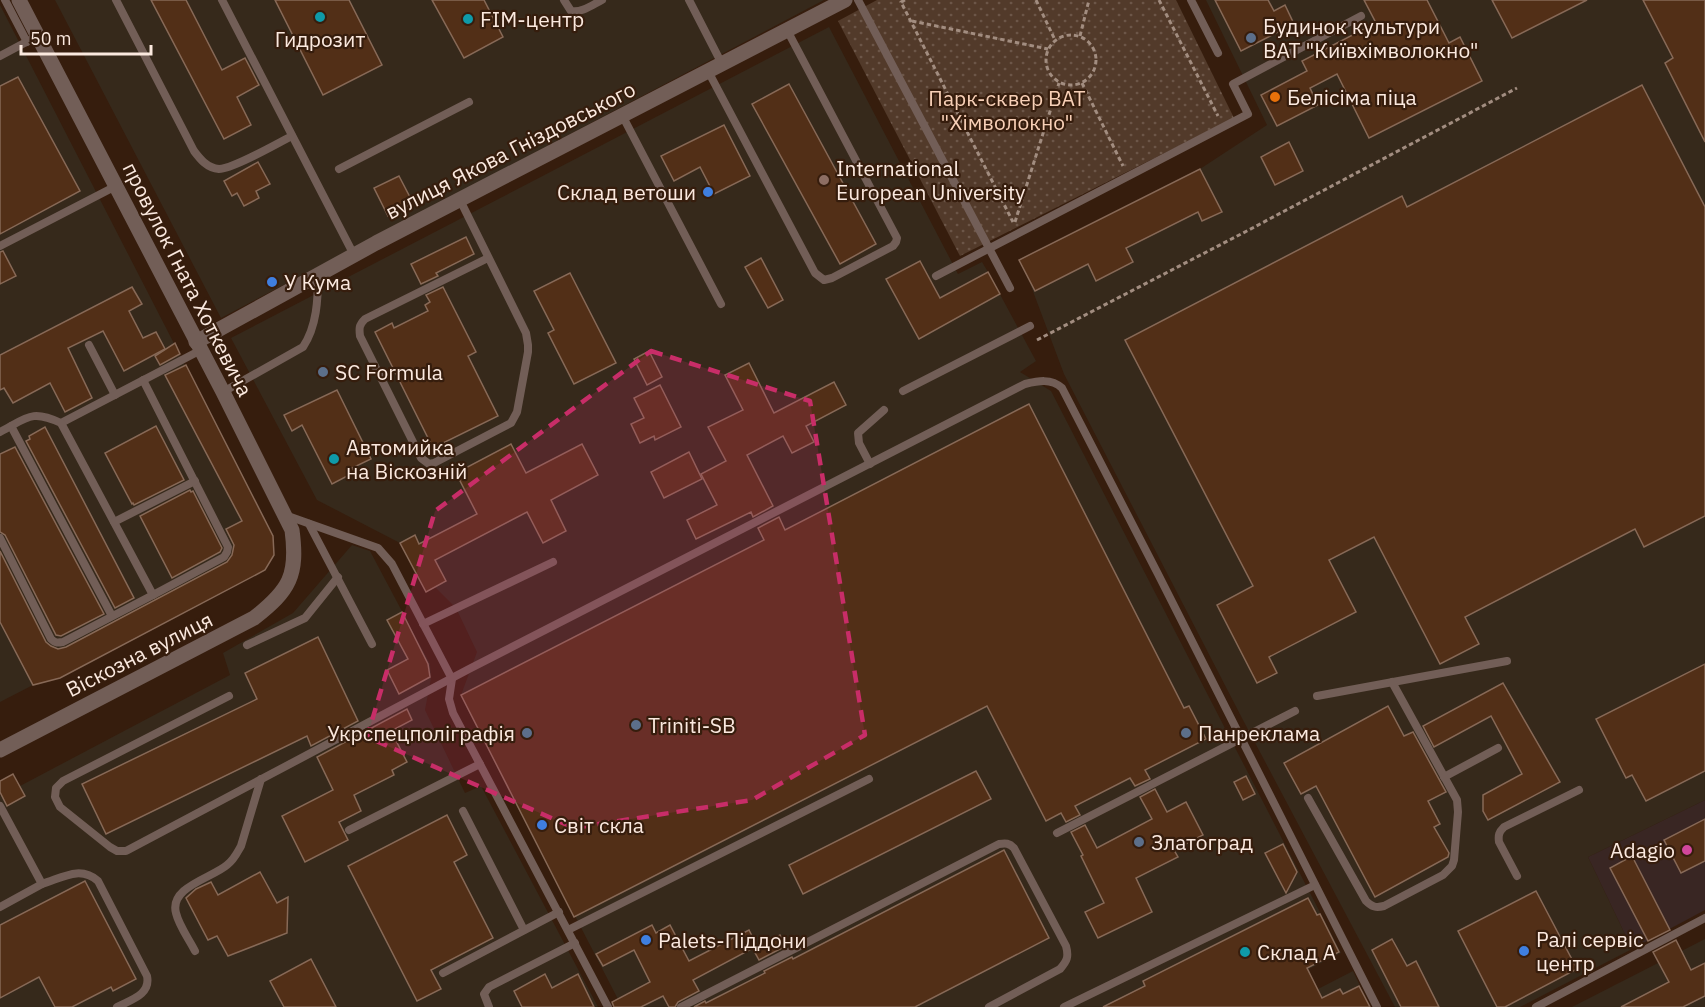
<svg xmlns="http://www.w3.org/2000/svg" width="1705" height="1007" font-family="'IBM Plex Sans',sans-serif">
<defs>
<pattern id="park-dots" width="8" height="8" patternUnits="userSpaceOnUse" patternTransform="scale(1.5)"><rect width="8" height="8" fill="#523a2a"/><path d="M2 2h.1M6 6h.1" fill="none" stroke="#6c5648" stroke-width="1.8" stroke-linecap="round"/></pattern>
</defs>
<rect width="100%" height="100%" fill="#361d0d"/>
<polygon fill="#392623" points="1705,800 1705,910 1632,949 1588,857"/>
<g fill="#36291b">
<polygon points="55,0 824,0 221,318"/>
<polygon points="1206,0 1705,0 1705,800 1588,857 1632,949 1520,1007 1395,1007 1243,720 1064,374 1028,278 1019,260 1200,169 1267,125"/>
<polygon points="0,5 273,536 274,554 265,570 60,678 33,685 0,702"/>
<polygon points="829,27 958,274 982,262 988,272 1036,361 1020,372 1051,391 1341,953 1233,1007 622,1007 461,695 477,652 456,608 435,587 426,592 400,543 317,500 231,338"/>
<polygon points="352,545 370,551 430,664 431,678 425,710 465,793 481,786 598,1007 0,1007 0,796 1,795 0,781 13,774 20,786 230,675 223,653 293,613"/>
<polygon points="1705,939 1705,1007 1572,1007"/>
<polygon points="1353,971 1370,1007 1283,1007"/>
</g>
<polygon fill="url(#park-dots)" points="877,0 1176,0 1234,118 960,256 838,21"/>
<g fill="#522f17" stroke="#876957" stroke-width="1.5">
<polygon points="151,0 186,0 222,70 245,58 259,85 237,97 251,125 224,139"/>
<polygon points="275,0 349,0 382,65 323,95"/>
<polygon points="432,0 484,0 503,37 464,58"/>
<polygon points="1215,0 1268,0 1274,11 1285,5 1294,24 1241,51"/>
<polygon points="1364,0 1427,0 1449,43 1460,37 1482,81 1369,138 1337,74 1310,88 1318,105 1277,126 1261,95 1307,71 1302,61 1376,23"/>
<polygon points="1492,0 1587,0 1512,38"/>
<polygon points="1643,0 1705,0 1705,142 1665,63 1673,58"/>
<polygon points="18,77 80,191 0,234 0,86"/>
<polygon points="789,84 876,244 840,264 752,104"/>
<polygon points="1642,85 1705,207 1705,516 1644,547 1635,529 1465,617 1479,644 1440,664 1374,537 1329,560 1356,612 1269,657 1277,673 1257,683 1217,605 1253,586 1125,340 1402,196 1407,207"/>
<polygon points="724,125 750,176 714,194 700,167 674,181 661,156"/>
<polygon points="1289,142 1303,171 1275,185 1261,157"/>
<polygon points="258,162 270,184 256,191 259,198 244,206 237,193 232,196 224,181"/>
<polygon points="1200,169 1222,212 1202,221 1198,212 1126,248 1133,262 1096,281 1088,264 1035,291 1019,260"/>
<polygon points="399,176 413,203 388,216 374,188"/>
<polygon points="466,237 474,254 436,273 438,276 421,284 411,264"/>
<polygon points="3,251 16,276 0,284 0,252"/>
<polygon points="761,258 783,300 768,308 745,267"/>
<polygon points="920,261 940,298 988,272 1000,294 919,339 886,279"/>
<polygon points="570,273 616,363 574,384 548,333 554,330 534,291"/>
<polygon points="132,287 142,304 129,311 143,338 156,332 165,349 124,371 103,331 68,348 92,398 65,412 50,383 13,403 4,388 0,390 0,355"/>
<polygon points="443,287 476,352 468,356 498,416 433,448 375,332 392,323 394,328 428,311 425,305 430,302 426,295"/>
<polygon points="175,343 180,354 160,365 155,356"/>
<polygon points="649,351 662,377 647,385 634,359"/>
<polygon points="749,363 774,413 834,382 846,405 806,426 814,442 792,453 783,436 747,455 773,506 753,517 751,512 696,539 687,520 717,505 701,474 726,461 708,427 743,410 725,375"/>
<polygon points="186,365 273,536 274,555 265,570 60,678 33,685 0,622 0,551 46,642 51,646 58,649 66,647 227,562 232,555 234,545 226,529 242,521 165,375"/>
<polygon points="660,385 681,427 655,440 654,436 640,443 631,424 644,418 634,398"/>
<polygon points="337,390 371,459 352,468 355,472 332,484 302,425 292,431 284,415"/>
<polygon points="1029,404 1184,708 1189,706 1206,739 1145,770 1150,779 1135,786 1130,778 1075,806 1080,815 1066,822 1061,813 1046,821 987,706 574,917 461,695 764,540 758,528 779,517 785,530"/>
<polygon points="156,426 184,480 134,505 133,503 132,504 105,453"/>
<polygon points="45,427 134,598 115,608 26,441 30,439 29,436"/>
<polygon points="511,444 526,473 582,444 598,475 551,500 566,531 543,543 527,512 435,560 446,581 426,592 400,543 415,535 419,544 477,514 456,473"/>
<polygon points="15,447 104,614 61,636 56,635 5,535 0,532 0,454"/>
<polygon points="689,452 702,479 664,498 651,472"/>
<polygon points="190,490 191,492 193,491 222,548 220,552 172,578 140,516"/>
<polygon points="402,612 428,664 430,677 399,694 387,670 408,659 387,620"/>
<polygon points="318,637 358,721 311,746 307,736 106,834 82,784 257,699 245,673"/>
<polygon points="1705,664 1705,771 1646,801 1632,775 1626,778 1596,719"/>
<polygon points="1503,683 1560,782 1488,820 1483,811 1483,795 1522,774 1491,716 1434,747 1423,726"/>
<polygon points="1388,706 1404,736 1413,732 1446,792 1428,801 1440,824 1434,827 1449,853 1448,857 1375,897 1316,786 1301,794 1284,763"/>
<polygon points="407,709 412,720 391,731 407,762 392,770 394,775 354,795 361,811 339,822 348,840 305,862 282,816 333,790 317,757"/>
<polygon points="976,771 991,799 803,894 789,865"/>
<polygon points="13,774 25,796 7,806 0,792 0,781"/>
<polygon points="1246,776 1255,794 1243,800 1234,782"/>
<polygon points="1155,789 1167,812 1186,802 1203,835 1174,850 1178,857 1136,878 1152,912 1098,938 1085,912 1104,903 1081,856 1083,855 1071,832 1085,825 1097,848 1152,819 1140,797"/>
<polygon points="447,815 467,855 454,862 493,938 431,970 441,989 417,1001 348,866"/>
<polygon points="1705,819 1705,861 1681,873 1664,840"/>
<polygon points="1283,844 1297,872 1286,893 1265,853"/>
<polygon points="1004,850 1049,938 915,1007 694,1007 705,1001 706,1003 765,973 764,971 792,957 793,959"/>
<polygon points="1632,856 1670,930 1648,941 1610,868"/>
<polygon points="260,872 277,903 288,897 287,933 228,956 217,936 208,940 186,898 196,889 211,882 218,895"/>
<polygon points="85,881 136,979 113,991 111,987 72,1007 55,1007 39,977 0,998 0,925"/>
<polygon points="1536,891 1577,969 1505,1007 1497,1007 1458,931"/>
<polygon points="1308,898 1317,915 1320,914 1339,952 1307,968 1322,998 1340,989 1343,994 1359,986 1370,1007 1103,1007 1145,986 1143,981"/>
<polygon points="652,925 656,933 670,925 689,961 749,930 757,946 693,980 699,991 678,1002 675,1007 669,1007 663,996 641,1007 614,1007 612,1002 650,982 634,950 603,966 596,954"/>
<polygon points="780,935 786,946 759,960 753,949"/>
<polygon points="1392,939 1407,966 1416,961 1439,1007 1401,1007 1372,950"/>
<polygon points="1676,940 1691,970 1705,963 1705,996 1683,1007 1621,1007 1669,982 1653,952"/>
<polygon points="311,959 336,1007 284,1007 270,981"/>
<polygon points="545,974 552,988 578,974 594,1007 522,1007 514,991"/>
</g>
<g fill="none" stroke-linecap="round" stroke-linejoin="round">
<g stroke="#a28d80" stroke-width="3" stroke-dasharray="4.5 3" stroke-linecap="butt">
<polyline points="905,0 901,2 1013,222"/>
<polyline points="1036,0 1055,40"/>
<polyline points="1159,0 1218,116"/>
<polyline points="912,21 1048,49"/>
<circle cx="1071" cy="60" r="25"/>
<polyline points="1080,36 1089,0"/>
<polyline points="1082,83 1123,166"/>
<polyline points="1015,222 1059,83"/>
<polyline points="1037,340 1243,233 1517,88"/>
</g>
<g stroke="#725e57" stroke-width="8">
<polyline points="5,0 27,42"/>
<path d="M116 0 194 151C200 159 207 168 219 169 233 169 278 143 292 136"/>
<polyline points="222,0 354,255"/>
<path d="M564 0 571 11C582 13 592 5 602 0"/>
<polyline points="689,0 722,64"/>
<polyline points="858,0 1010,288"/>
<polyline points="1191,0 1218,53"/>
<polyline points="0,56 30,40"/>
<polyline points="708,71 815,273 824,280 832,278 893,246 896,242 897,238 787,30"/>
<polyline points="622,115 721,304"/>
<polyline points="339,169 469,102"/>
<path d="M460 200 526 333 528 345V352L517 412 511 423 434 463 429 464 421 458 360 336C359 328 359 325 365 319L488 258"/>
<polyline points="0,246 116,186"/>
<polyline points="936,276 1248,114 1233,84 1361,16"/>
<polyline points="89,345 115,395"/>
<polyline points="903,391 1030,326"/>
<path d="M223 392 303 347C317 326 318 299 318 275"/>
<polyline points="61,423 201,350"/>
<polyline points="11,426 112,616"/>
<path d="M0 432C27 418 31 409 61 423L153 595 224 557 227 552 228 547 143 380"/>
<polyline points="870,464 859,443 858,433 884,410"/>
<polyline points="285,515 378,548 392,564 452,679 449,699 453,713 608,1007"/>
<polyline points="114,522 195,481"/>
<polyline points="309,524 372,644"/>
<path d="M0 538 51 639C55 643 57 643 63 642L153 595"/>
<polyline points="423,624 553,562"/>
<polyline points="247,645 305,618 338,577"/>
<path d="M229 696 63 781 56 788 55 797 60 807 110 847 117 851H126L469 669 1025 384C1038 381 1051 378 1062 388L1158 574 1377 1007"/>
<polyline points="1317,696 1507,661"/>
<polyline points="1444,777 1498,748"/>
<path d="M1308 798 1366 901C1372 907 1376 908 1384 906L1443 875 1452 866 1454 860 1458 812 1457 800 1392 682"/>
<polyline points="0,806 42,884 0,907"/>
<polyline points="463,811 524,930"/>
<polyline points="349,830 480,764"/>
<polyline points="1057,833 1295,711"/>
<path d="M1517 876 1499 842C1498 835 1499 832 1504 827L1579 790"/>
<path d="M42 884C62 878 80 865 98 881L147 976C151 995 130 1000 117 1007"/>
<polyline points="568,930 869,779"/>
<path d="M195 951C189 939 179 926 176 913 169 887 212 878 227 865 234 860 237 853 241 846L261 779"/>
<polyline points="443,973 559,912"/>
<polyline points="489,1007 484,994 489,987 575,943"/>
<path d="M681 1007 999 844C1006 843 1009 843 1014 848L1066 946C1069 957 1067 961 1060 969L989 1007"/>
<polyline points="1064,1007 1315,885"/>
<polyline points="1536,1007 1705,918"/>
</g>
<g stroke="#725e57" stroke-width="15">
<polyline points="196,342 376,243 845,0"/>
<path d="M0 750 254 618C290 590 298 575 292 530L223 392 19 0"/>
</g>
</g>
<path fill="#c82d68" fill-opacity="0.2" stroke="#c82d68" stroke-width="4.5" stroke-dasharray="12 8" stroke-linejoin="round" d="M651 351 810 401 865 735 752 800 574 828 367 737 435 511Z"/>
<g fill="#0f9aa8" stroke="#361d0d" stroke-width="2">
<circle cx="320" cy="17" r="6"/>
<circle cx="468" cy="19" r="6"/>
<circle cx="334" cy="459" r="6"/>
<circle cx="1245" cy="952" r="6"/>
</g>
<g fill="#5c6f8a" stroke="#361d0d" stroke-width="2">
<circle cx="1251" cy="38" r="6"/>
<circle cx="323" cy="372" r="6"/>
<circle cx="636" cy="725" r="6"/>
<circle cx="527" cy="733" r="6"/>
<circle cx="1186" cy="733" r="6"/>
<circle cx="1139" cy="842" r="6"/>
</g>
<circle fill="#e8710a" stroke="#361d0d" stroke-width="2" cx="1275" cy="97" r="6"/>
<circle fill="#8d6e63" stroke="#361d0d" stroke-width="2" cx="824" cy="180" r="6"/>
<g fill="#3f7fe0" stroke="#361d0d" stroke-width="2">
<circle cx="708" cy="192" r="6"/>
<circle cx="272" cy="282" r="6"/>
<circle cx="542" cy="825" r="6"/>
<circle cx="646" cy="940" r="6"/>
<circle cx="1524" cy="951" r="6"/>
</g>
<circle fill="#d1479c" stroke="#361d0d" stroke-width="2" cx="1687" cy="850" r="6"/>
<g text-anchor="middle" dominant-baseline="central" stroke-width="4.5" stroke-linejoin="round" paint-order="stroke">
<g font-size="21" fill="#fbe9df" stroke="#361d0d" text-anchor="start">
<text x="480" y="19">FIM-центр</text>
<text x="1263" y="26">Будинок культури<tspan x="1263" dy="24">ВАТ "Київхімволокно"</tspan></text>
<text x="320" y="39" text-anchor="middle">Гидрозит</text>
<text x="1287" y="97">Белісіма піца</text>
<text x="836" y="168">International<tspan x="836" dy="24">European University</tspan></text>
<text x="696" y="192" text-anchor="end">Склад ветоши</text>
<text x="284" y="282">У Кума</text>
<text x="335" y="372">SC Formula</text>
<text x="346" y="447">Автомийка<tspan x="346" dy="24">на Віскозній</tspan></text>
<text x="648" y="725">Triniti-SB</text>
<text x="515" y="733" text-anchor="end">Укрспецполіграфія</text>
<text x="1198" y="733">Панреклама</text>
<text x="554" y="825">Світ скла</text>
<text x="1151" y="842">Златоград</text>
<text x="1675" y="850" text-anchor="end">Adagio</text>
<text x="1536" y="939">Ралі сервіс<tspan x="1536" dy="24">центр</tspan></text>
<text x="658" y="940">Palets-Піддони</text>
<text x="1257" y="952">Склад A</text>
</g>
<g font-size="21" fill="#f8d0b7" stroke="#361d0d">
<text x="1007" y="98">Парк-сквер ВАТ<tspan x="1007" dy="24">"Хімволокно"</tspan></text>
</g>
<g font-size="21" fill="#fbe9df" stroke="#361d0d">
<text transform="translate(510 150) rotate(-27)">вулиця Якова Гніздовського</text>
<text transform="translate(188 279) rotate(63)">провулок Гната Хоткевича</text>
<text transform="translate(139 654) rotate(-27)">Віскозна вулиця</text>
</g>
</g>
<path d="M21 45v9h130v-9" fill="none" stroke="#fbe9df" stroke-width="3"/>
<text x="30" y="45" font-size="18" fill="#fbe9df" stroke="#361d0d" stroke-width="4.5" paint-order="stroke">50 m</text>
</svg>
